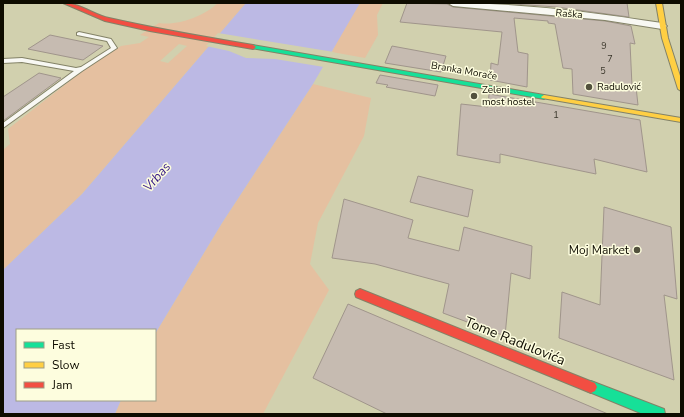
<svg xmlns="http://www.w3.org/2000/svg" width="684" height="417" font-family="'Nunito Sans',sans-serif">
<rect width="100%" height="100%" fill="#d1d0ae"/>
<g fill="#e5c0a0" fill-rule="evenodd">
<path d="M218 3H246L82 194 3 270V150L10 144 8 129 84 70 121 46 140 43 149 37 140 35 159 23C179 26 204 16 218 3ZM179 44 187 46 168 63 160 61Z"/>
<polygon points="360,3 383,3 377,15 378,35 365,58 332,52 339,36"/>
<polygon points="313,84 371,98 364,136 318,223 310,264 329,290 263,414 115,414 121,400 155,400 155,334 222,223"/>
</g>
<polygon fill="#bcb9e4" points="246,3 360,3 313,84 222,223 155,334 155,330 17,330 17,400 121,400 115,414 3,414 3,270 82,194"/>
<polygon fill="#d1d0ae" points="218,33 334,52 324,67 275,59 246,58 229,51 206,46"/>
<g fill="#c6bbb1" stroke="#a0958b">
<polygon points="407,3 447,4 453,7 605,21 631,26 635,44 630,43 632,86 636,87 638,105 573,94 572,69 563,68 555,24 548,23 548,21 514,18 518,52 528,54 527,87 490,80 491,63 498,65 502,32 400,22"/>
<polygon points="500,3 627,3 629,17 556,7"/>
<polygon points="50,35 103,46 83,60 28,49"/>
<polygon points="392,46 446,56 441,72 385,63"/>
<polygon points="39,73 61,78 3,121 3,97"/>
<polygon points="380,75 438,85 435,96 386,87 388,85 376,83"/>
<polygon points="489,94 640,120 647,172 594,159 596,174 500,154 500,163 457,155 461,104 488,107"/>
<polygon points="418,176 473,190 468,217 410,202"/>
<polygon points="344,199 413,220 408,238 459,251 464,227 532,246 530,279 511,273 505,336 443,313 449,284 375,264 332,258"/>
<polygon points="604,207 671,227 677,299 664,295 674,380 559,338 562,292 600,305"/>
<polygon points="348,304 608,414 387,414 313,378"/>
</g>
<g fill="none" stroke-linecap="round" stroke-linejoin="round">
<g stroke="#838267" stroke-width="2">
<polygon id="lane" points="79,32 111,39 117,48 82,71 3,128 3,123 74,71 22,62 3,63 3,59 22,58 76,68 81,67 111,48 107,41 77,35 77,33"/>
</g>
<g stroke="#838267" stroke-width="2">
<path id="street" d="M448 3C520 3 591 12 662 23L667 26 662 29 605 20 453 6Z"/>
</g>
<g stroke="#838267" stroke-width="2">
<g id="fast">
<polygon points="253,45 544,95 547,97 544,99 251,48 250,47"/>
<polygon points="591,381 664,409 665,414 643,414 587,391 585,387 587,383"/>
</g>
</g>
<g stroke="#838267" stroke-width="2">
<g id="slow">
<polygon points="656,3 662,3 668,38 681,79 681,91 678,89 662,38"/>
<polygon points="544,95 681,118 681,122 542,98 541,97"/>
</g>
</g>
<g stroke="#838267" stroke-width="2">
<g id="jam">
<path d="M63 3C80 3 94 15 109 18 157 29 205 37 253 45L256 47 253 49 150 31 105 21Z"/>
<polygon points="360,289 595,383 597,387 595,391 591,393 356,297 355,294 356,291"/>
</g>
</g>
<use href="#lane" fill="#f8f8f3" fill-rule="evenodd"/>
<use href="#street" fill="#f8f8f3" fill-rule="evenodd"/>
<use href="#fast" fill="#16e098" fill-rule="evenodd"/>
<use href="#slow" fill="#ffcf43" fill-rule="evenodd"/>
<use href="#jam" fill="#f24e42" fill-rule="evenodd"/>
</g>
<g fill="#52513d" stroke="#fdfdde" stroke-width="1.5">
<circle cx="589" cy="87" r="4"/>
<circle cx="474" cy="96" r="4"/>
<circle cx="637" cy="250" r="4"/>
</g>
<g text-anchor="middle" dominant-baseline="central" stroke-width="3" stroke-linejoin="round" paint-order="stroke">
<g font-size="9" fill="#3c382c">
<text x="604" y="46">9</text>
<text x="610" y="59">7</text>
<text x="603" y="71">5</text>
</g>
<g font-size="10" fill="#0e0c00" stroke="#fdfdde">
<text transform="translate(569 14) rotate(5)">Raška</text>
<text transform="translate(464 71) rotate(10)">Branka Morače</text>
</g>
<g font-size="10" fill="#0e0c00" stroke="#fdfdde" text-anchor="start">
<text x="597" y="87">Radulović</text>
<text x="482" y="90">Zeleni<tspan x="482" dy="12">most hostel</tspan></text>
</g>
<g font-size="10" fill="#3c382c">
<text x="556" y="115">1</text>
</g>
<g font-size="12" fill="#0e0c00" stroke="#fdfdde" text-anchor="end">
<text x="629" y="250">Moj Market</text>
</g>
<g font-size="13" font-style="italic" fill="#381b87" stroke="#fdfdde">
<text transform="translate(157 177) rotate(-49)">Vrbas</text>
</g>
<g font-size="14" fill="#0e0c00" stroke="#fdfdde">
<text transform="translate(515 341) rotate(22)">Tome Radulovića</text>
</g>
</g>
<rect width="684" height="417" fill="none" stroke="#0e0c00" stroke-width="8"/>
<rect x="16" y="329" width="140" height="72" fill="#fdfdde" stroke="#9d9d85"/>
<rect x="24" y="342" width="20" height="6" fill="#16e098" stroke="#9d9d85"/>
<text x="52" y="349" font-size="12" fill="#0e0c00">Fast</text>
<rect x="24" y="362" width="20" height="6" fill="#ffcf43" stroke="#9d9d85"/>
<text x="52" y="369" font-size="12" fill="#0e0c00">Slow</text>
<rect x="24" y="382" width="20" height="6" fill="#f24e42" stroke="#9d9d85"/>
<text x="52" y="389" font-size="12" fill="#0e0c00">Jam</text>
</svg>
